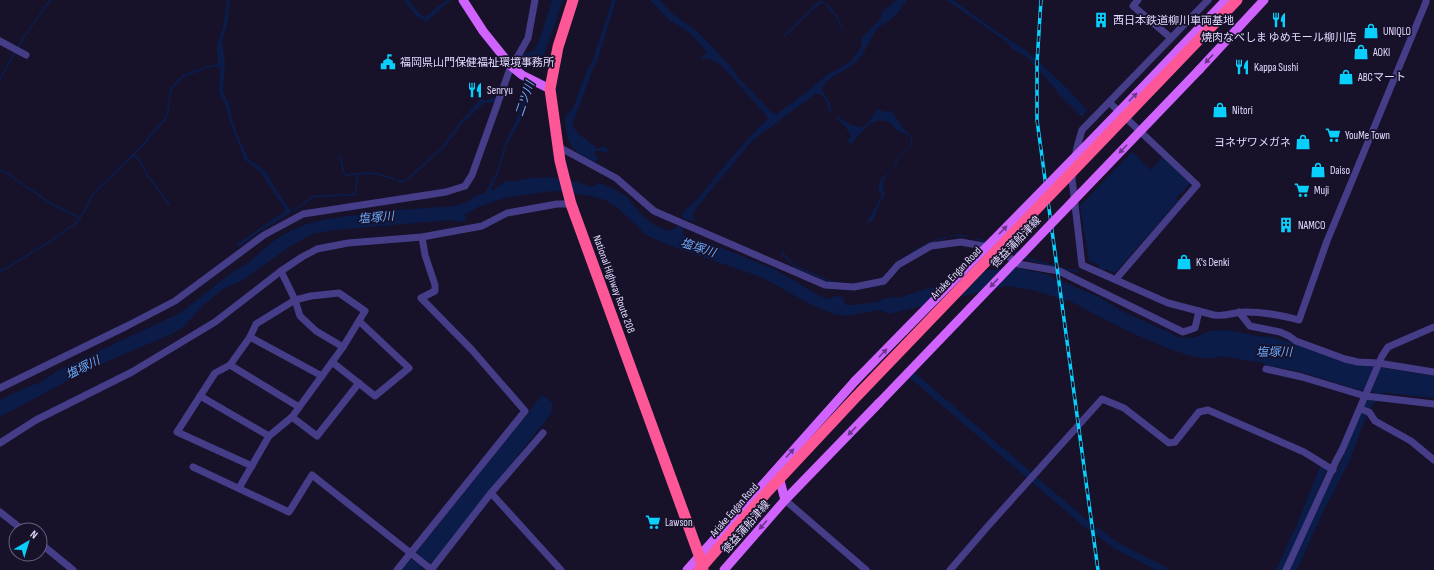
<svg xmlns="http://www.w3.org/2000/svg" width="1434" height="570" font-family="'Sofia Sans Condensed','Noto Sans JP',sans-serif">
<rect width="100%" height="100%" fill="#17112a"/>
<g fill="#0c1c48">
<polygon points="227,0 230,0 228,21 222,42 225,63 223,91 230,107 231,116 236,131 248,158 267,173 278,193 292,212 259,232 239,247 237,244 285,211 285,209 261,173 244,159 244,158 233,130 225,105 219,92 220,70 218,65 217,44 223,28"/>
<polygon points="404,0 409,0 419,13 425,17 446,0 451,0 426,22 416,16"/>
<path d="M552 0H563L529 98 525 113 507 144 498 174 491 189 492 191C496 188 500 185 505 182 510 180 515 182 520 180 544 174 568 178 591 187L599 183 618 191 627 197 644 217 656 226 670 231 678 226 683 228V235L717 246 774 269 822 297 829 299 835 296 843 297 845 305H851L878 302 884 298 901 297 988 270 1017 268 1050 275 1054 279 1066 283 1099 297 1122 311 1179 337 1194 338 1209 331 1227 330 1268 338V336L1309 347 1347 362 1434 376V398L1359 390 1297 371 1265 365 1264 363 1220 356C1196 371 1094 313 1068 300L1064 301C1045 293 1027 288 1005 286L889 314 880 310 847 316 833 314 808 303 761 277 671 246 646 235 619 209 605 200 591 196 553 191 508 197 478 207 464 215 466 218 464 222 450 220 337 230 314 233 289 247 243 280 223 289 204 305 183 327 172 334 89 369 0 417V400C11 394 22 390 34 384L36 385 59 370 180 313 234 271C252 264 265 245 283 235 312 218 346 216 378 213L385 211 455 206 467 202 477 195 485 193 497 171 505 143 518 116 521 107 524 94 520 57C525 51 529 54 534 50 541 43 548 11 552 0Z"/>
<path d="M612 0H616L598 59 592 71 572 126 579 134 598 149 604 146 612 154 601 151H595L594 153 598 157 596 163C570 149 567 148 565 117L573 108 588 68 592 63Z"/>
<path d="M650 0H659L673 14 697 31 723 58 725 62 728 63 739 78 771 112 777 114 804 94 827 75 850 62 861 47 862 38 866 33 879 20 884 10 897 0H907C901 8 900 12 891 19 886 24 879 25 875 32 869 41 863 57 855 63 847 70 827 77 823 87 821 94 829 97 830 103 831 106 831 109 831 112L828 110C828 103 825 98 820 94H815L752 141 697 207 693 215 696 222 685 219 682 216C685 208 693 204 698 198 721 171 741 144 767 120V116L720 64 708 58 703 59 701 58 707 52 690 33 678 25 670 21Z"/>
<path d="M818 0C832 3 838 17 844 29L843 30 835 16 824 3H821C807 14 796 27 783 38L782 37 819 1Z"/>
<polygon points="946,0 952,0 956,2 999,33 1027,51 1067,88 1087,110 1082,117 1057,92 1038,68 1024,55 1012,49 1007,42"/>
<polygon points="506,74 495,102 485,103 478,108 469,118 463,122 445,147 414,175 405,182 401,183 394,179 405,180 442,147 461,120 466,116 480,99 485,100 496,97"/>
<path d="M878 109 885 112 892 111 902 127 912 137 913 141C911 148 905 150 900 155 897 159 898 163 895 167 888 176 883 175 883 189L885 192C885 197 883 197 881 201 877 208 876 217 870 223L867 221 868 220 882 195C873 182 884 177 893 168 896 164 896 158 900 154 903 150 912 146 911 140 910 134 903 133 899 131 895 129 894 125 890 123 874 114 863 131 853 142L850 144 848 141 851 136 844 125 835 117 836 116C842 120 859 131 866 125 870 121 874 113 878 109Z"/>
<polygon points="1132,152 1151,170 1162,157 1191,183 1175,199 1179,200 1115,273 1106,269 1103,270 1099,268 1099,265 1089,261 1080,206"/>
<polygon points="959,234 968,236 968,237 954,236 936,241 922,248 895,266 886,283 883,286 869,288 829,282 794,267 781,253 782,251 795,265 829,280 851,285 882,284 893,265 918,248 934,240"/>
<polygon points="542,395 553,403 551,414 431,564 426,560 420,567 424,570 401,570 410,558 416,563 421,556 416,552"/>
</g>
<polygon fill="#17112a" points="520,59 536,64 542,64 530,98 521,89 518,64"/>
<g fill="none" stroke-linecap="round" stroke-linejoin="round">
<g stroke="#0c1c48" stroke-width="2">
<polyline points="0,79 24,37 50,0"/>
<polyline points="340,155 344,173 346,175 367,173 378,174 394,179"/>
<polyline points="130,157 134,156 138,158 147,175 169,204"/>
<polyline points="0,170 7,173 29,189 33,191 50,203 80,218"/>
<polyline points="295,210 311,198 317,196 355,195 357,178 360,174"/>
<polyline points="977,239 988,242"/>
<polyline points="1006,246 1019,254"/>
<polyline points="1023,257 1062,269 1077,271"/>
<polyline points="0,271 7,268 44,245 75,224 80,218 94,193 141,147 165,119 168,112 170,91 176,83 183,76 205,68 218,65"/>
</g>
<g stroke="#0c1c48" stroke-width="7">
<polyline points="913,376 1084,522 1117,546 1164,570"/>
<polyline points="1280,570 1303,519 1323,469"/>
<polyline points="1293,570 1319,512 1345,462 1365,410 1374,397 1384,386"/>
</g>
<g stroke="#463d88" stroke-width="7">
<polyline points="1138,0 1133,6 1171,38"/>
<polyline points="0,41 26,55"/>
<polyline points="1110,103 1197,185 1116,279"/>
<polyline points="557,146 616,178 654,211 825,285 854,287 884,281 898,265 931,246 961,242 999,249 1018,264 1059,271 1183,332 1195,328 1199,311"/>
<polyline points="1075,158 1077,147 1082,130 1208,0"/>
<path d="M1073 170 1072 179 1082 265 1168 303 1214 315C1225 317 1234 312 1245 312 1264 312 1281 315 1299 320L1327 241 1426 2V0"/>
<polyline points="1239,312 1250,326 1280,332 1289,336 1296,341 1345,359 1358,362 1378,363 1434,372"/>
<polyline points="250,337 322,376"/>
<polyline points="332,362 375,396 409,368 359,321"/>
<polyline points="230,365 299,407"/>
<polyline points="1266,369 1302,377 1365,396 1434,404"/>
<polyline points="0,388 127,326 175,301 264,235 303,214 446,192 465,186 472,175 511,66 518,56 528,38 535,0"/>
<polyline points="200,396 269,436"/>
<polyline points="1360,409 1369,412 1375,421 1411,441 1434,460"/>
<polyline points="292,417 317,436 359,383"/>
<polyline points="543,433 491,493 561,570"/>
<polyline points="0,443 36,420 132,372 215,322 281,271 302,257 317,249 348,243 422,237 482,226 507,213 557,204 571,204"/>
<polyline points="252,466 177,432 215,373 230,365 250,337 256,324 295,300 311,296 339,293 365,311 343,347"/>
<polyline points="193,467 289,512 312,475 432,570"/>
<polyline points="239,488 269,436 292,417 343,347 316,331 300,316 295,300 281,271"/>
<polyline points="785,500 866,570"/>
<polyline points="0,512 23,530"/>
<polyline points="40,543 73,570"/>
<polyline points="397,570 525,411 472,350 421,298 435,291 435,285 425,255 422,237"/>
<polyline points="431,570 491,493"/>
<polyline points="950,570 988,526 1102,399 1124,408 1169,443 1175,442 1199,412 1208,410 1304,452 1333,470"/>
<polyline points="1286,570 1336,461 1342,450 1382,356 1388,347 1434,327"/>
</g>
<g stroke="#d063fd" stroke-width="9">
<polyline points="463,0 483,31 511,66 522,75 550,89"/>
<polyline points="1179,49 1226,0"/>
<polyline points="1199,70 1264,0"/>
<polyline points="778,473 785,500"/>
<polyline points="687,570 855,381"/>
<polyline points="724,570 785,500 879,403"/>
</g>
<polyline stroke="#fd5798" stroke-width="11" points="573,0 558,47 550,89 560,161 571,204 699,555 703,570"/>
<g stroke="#09cffc" stroke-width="3.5">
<polyline id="rail" points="1041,0 1037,63 1037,120 1098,570"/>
</g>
<use href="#rail" stroke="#17112a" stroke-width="2" stroke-dasharray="6" stroke-linecap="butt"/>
<g stroke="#d063fd" stroke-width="9">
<path d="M855 381C963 270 1073 161 1179 49"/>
<polyline points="879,403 1199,70"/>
</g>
<polyline stroke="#fd5798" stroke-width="11" points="699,570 768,491 854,399 1237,0"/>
</g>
<defs><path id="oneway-solid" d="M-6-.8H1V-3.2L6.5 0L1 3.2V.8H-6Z"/></defs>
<g fill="#6a3689">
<use href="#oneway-solid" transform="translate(1209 59) rotate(133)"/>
<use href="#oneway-solid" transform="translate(1133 97) rotate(-45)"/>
<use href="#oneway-solid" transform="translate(1123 149) rotate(134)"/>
<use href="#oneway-solid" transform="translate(1003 230) rotate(-46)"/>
<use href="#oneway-solid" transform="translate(994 283) rotate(133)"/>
<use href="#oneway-solid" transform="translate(883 353) rotate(-46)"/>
<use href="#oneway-solid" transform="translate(852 431) rotate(134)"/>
<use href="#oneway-solid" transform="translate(790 453) rotate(-48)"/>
<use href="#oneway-solid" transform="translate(763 525) rotate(131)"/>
</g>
<defs>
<g id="building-bare" transform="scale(1.2)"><path d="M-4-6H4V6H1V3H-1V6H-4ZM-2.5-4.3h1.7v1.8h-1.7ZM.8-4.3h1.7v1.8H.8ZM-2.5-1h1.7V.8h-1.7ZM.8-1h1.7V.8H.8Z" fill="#09cffc" stroke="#17112a" stroke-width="2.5" paint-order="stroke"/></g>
<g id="restaurant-bare" transform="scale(1.2)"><path d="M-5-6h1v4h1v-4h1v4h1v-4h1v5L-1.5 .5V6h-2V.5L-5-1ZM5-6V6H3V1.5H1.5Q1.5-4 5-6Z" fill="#09cffc" stroke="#17112a" stroke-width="2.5" paint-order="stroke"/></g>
<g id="shop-bare" transform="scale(1.2)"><path d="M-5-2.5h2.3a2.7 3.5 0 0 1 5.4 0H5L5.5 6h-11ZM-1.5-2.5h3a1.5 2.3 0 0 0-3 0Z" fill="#09cffc" stroke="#17112a" stroke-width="2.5" paint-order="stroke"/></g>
<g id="civic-bare" transform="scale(1.2)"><path d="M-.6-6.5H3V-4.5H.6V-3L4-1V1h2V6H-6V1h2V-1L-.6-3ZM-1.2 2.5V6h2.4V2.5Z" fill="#09cffc" stroke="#17112a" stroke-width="2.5" paint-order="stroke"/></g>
<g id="supermarket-bare" transform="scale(1.2)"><path d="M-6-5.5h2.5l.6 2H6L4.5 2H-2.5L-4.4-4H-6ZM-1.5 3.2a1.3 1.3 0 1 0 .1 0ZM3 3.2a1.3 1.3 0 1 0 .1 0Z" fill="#09cffc" stroke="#17112a" stroke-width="2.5" paint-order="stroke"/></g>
</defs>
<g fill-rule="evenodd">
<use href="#building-bare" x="1101" y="20"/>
<use href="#restaurant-bare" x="1279" y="20"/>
<use href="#shop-bare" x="1371" y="31"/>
<use href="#shop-bare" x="1361" y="52"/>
<use href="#civic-bare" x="388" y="62"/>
<use href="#restaurant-bare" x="1242" y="67"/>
<use href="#shop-bare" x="1346" y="77"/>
<use href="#restaurant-bare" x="475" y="90"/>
<use href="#shop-bare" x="1220" y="110"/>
<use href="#supermarket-bare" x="1333" y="135"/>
<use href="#shop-bare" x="1303" y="142"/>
<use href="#shop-bare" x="1318" y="170"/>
<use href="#supermarket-bare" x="1302" y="190"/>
<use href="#building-bare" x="1286" y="225"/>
<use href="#shop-bare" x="1184" y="262"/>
<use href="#supermarket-bare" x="653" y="522"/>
</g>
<g text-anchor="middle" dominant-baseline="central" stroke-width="3.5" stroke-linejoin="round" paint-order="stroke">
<g font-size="11" fill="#e1dafe" stroke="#17112a" text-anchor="start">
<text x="1113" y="20">西日本鉄道柳川車両基地</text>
<text x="1383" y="31">UNIQLO</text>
<text x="1279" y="37" text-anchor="middle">焼肉なべしま ゆめモール柳川店</text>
<text x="1373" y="52">AOKI</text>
<text x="400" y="62">福岡県山門保健福祉環境事務所</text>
<text x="1254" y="67">Kappa Sushi</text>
<text x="1358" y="77">ABCマート</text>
<text x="487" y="90">Senryu</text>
<text x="1232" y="110">Nitori</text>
<text x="1345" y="135">YouMe Town</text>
<text x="1291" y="142" text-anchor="end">ヨネザワメガネ</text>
<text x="1330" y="170">Daiso</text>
<text x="1314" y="190">Muji</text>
<text x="1298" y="225">NAMCO</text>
<text x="1196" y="262">K's Denki</text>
<text x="665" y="522">Lawson</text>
</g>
<g font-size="11" fill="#e1dafe" stroke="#17112a">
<text transform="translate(1016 242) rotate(-46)">徳益蒲船津線</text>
<text transform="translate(956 273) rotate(-46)">Ariake Engan Road</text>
<text transform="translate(614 284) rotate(70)">National Highway Route 208</text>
<text transform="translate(734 510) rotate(-49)">Ariake Engan Road</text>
<text transform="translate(746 527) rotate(-49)">徳益蒲船津線</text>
</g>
<g font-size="12" font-style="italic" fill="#6aacfd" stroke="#17112a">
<text transform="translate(525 99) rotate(-71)">二ツ川</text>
<text transform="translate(376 218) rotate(-5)">塩塚川</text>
<text transform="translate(698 248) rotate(18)">塩塚川</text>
<text x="1274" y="352">塩塚川</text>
<text transform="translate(83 368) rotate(-27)">塩塚川</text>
</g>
</g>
<g transform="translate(28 542) rotate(38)"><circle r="19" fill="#17112a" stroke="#68617f"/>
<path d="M0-3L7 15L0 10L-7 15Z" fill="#09cffc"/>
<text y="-6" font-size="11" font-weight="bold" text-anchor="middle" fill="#e1dafe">N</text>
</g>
</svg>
